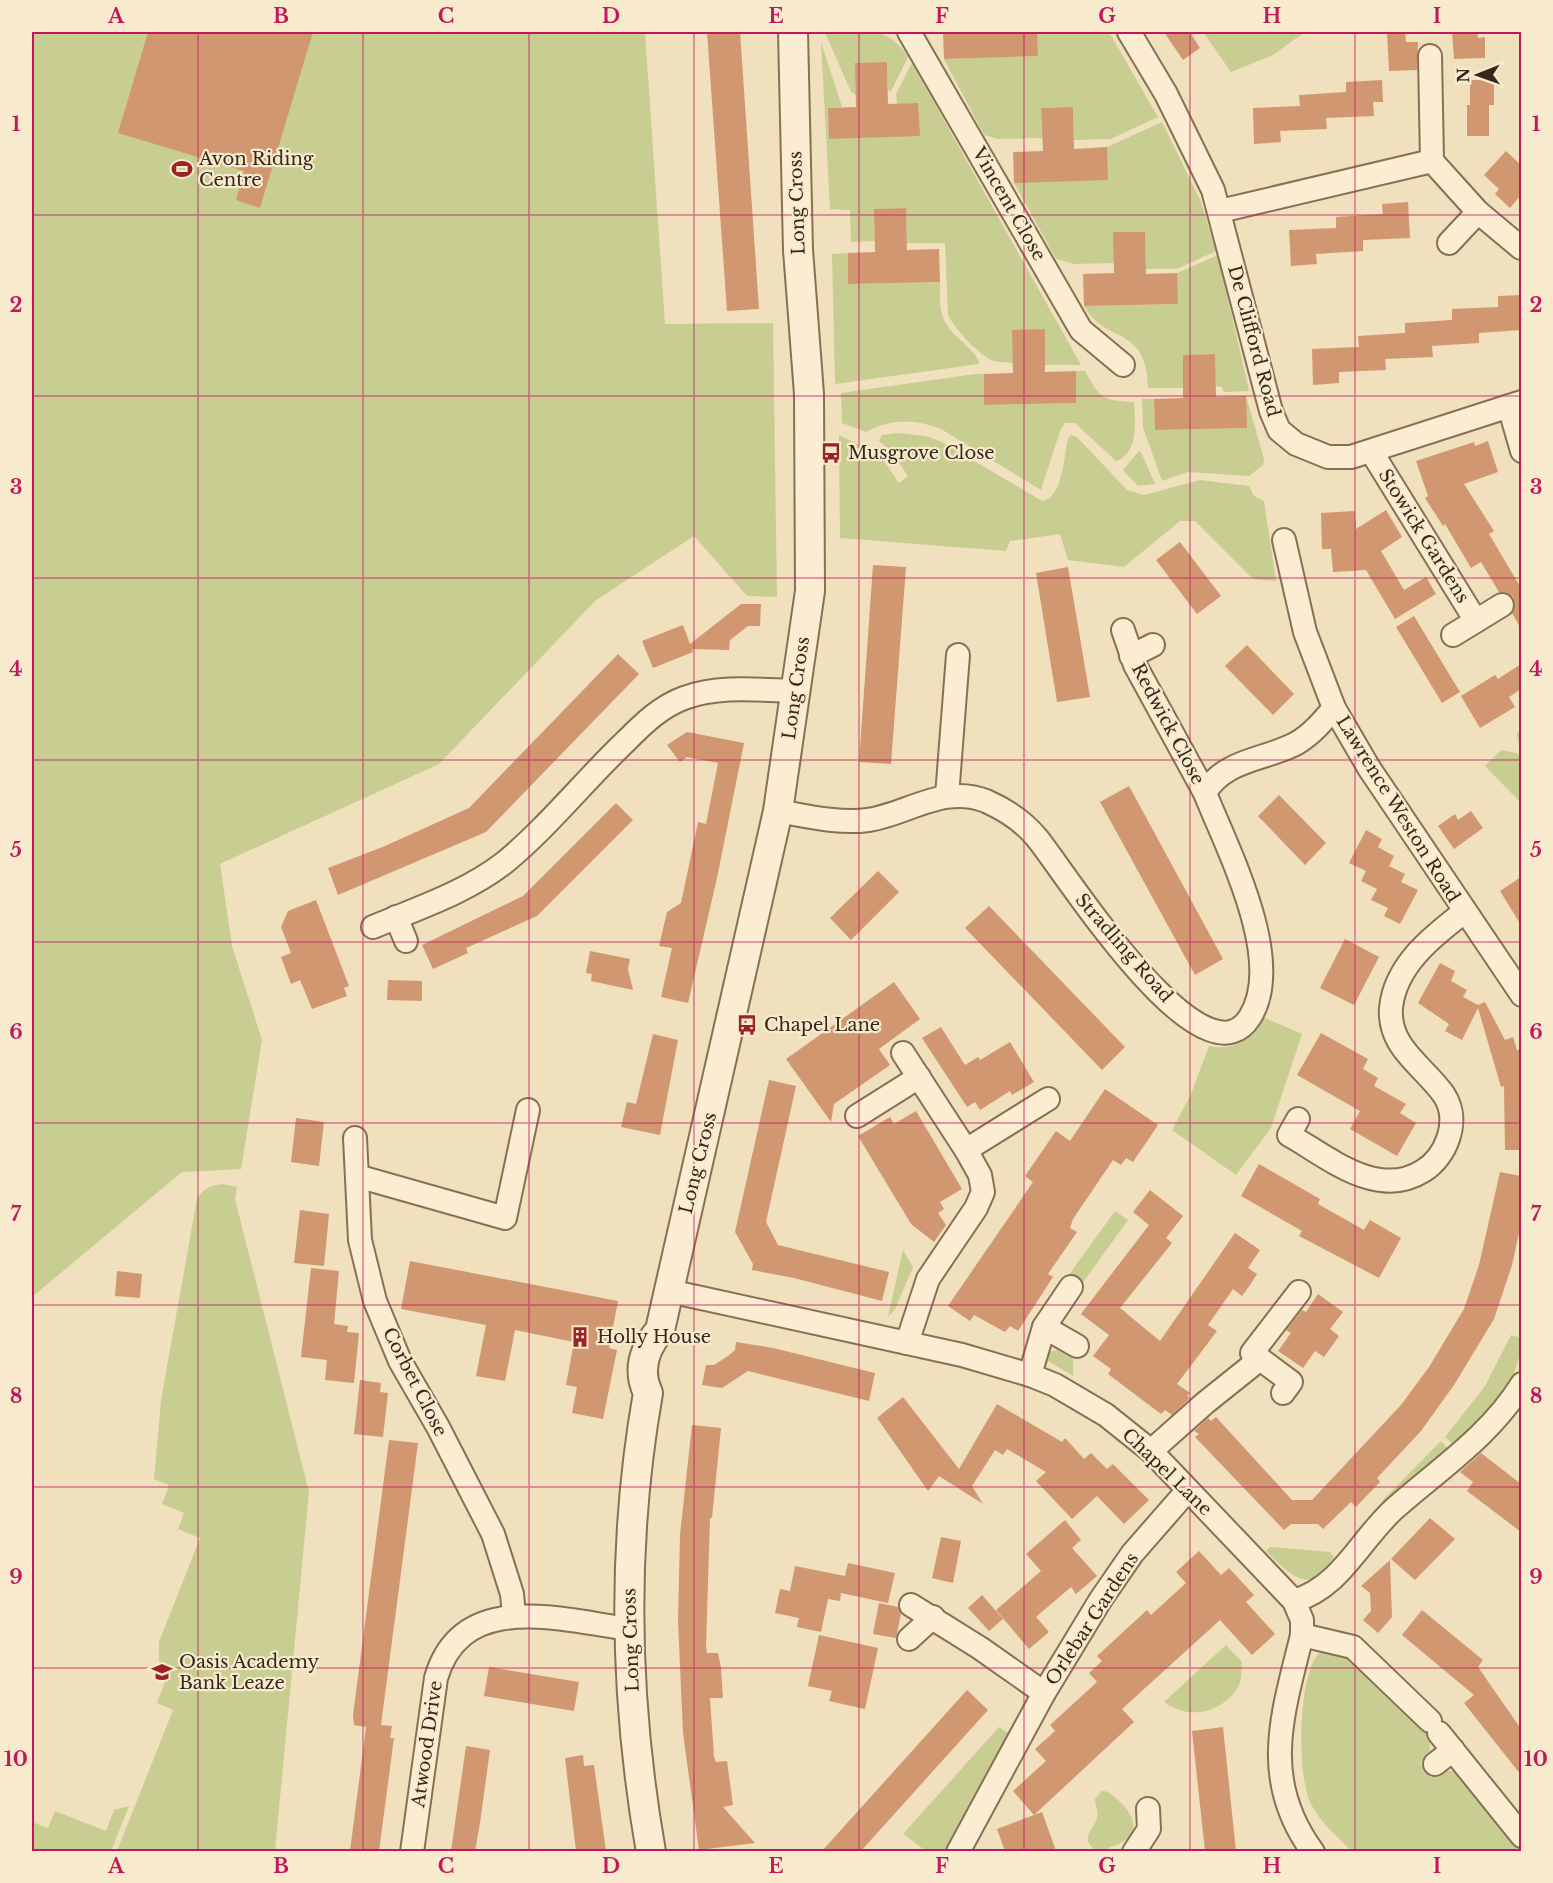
<svg xmlns="http://www.w3.org/2000/svg" width="1553" height="1883" font-family="'Libre Baskerville',serif">
<rect width="100%" height="100%" fill="#f0e0bd"/>
<g fill="#c8ce91">
<polygon points="32,32 645,32 665,324 773,323 777,597 747,596 694,536 595,601 439,764 220,864 232,946 262,1040 241,1169 182,1172 32,1297"/>
<path d="M825 32C861 32 887 23 908 57L891 91H888L887 63 856 95 851 92Z"/>
<polygon points="1037,32 1109,32 1158,117 1111,139 1074,140 1073,107 1041,108 1042,138 998,139 984,135 944,59 1037,56"/>
<polygon points="1203,32 1305,32 1273,55 1231,72"/>
<path d="M821 42 842 107 828 108 829 139 919 135 918 103 897 104 896 94 912 63 1081 365H1045V330L1013 363C1007 362 999 363 994 361 981 357 952 327 948 314L945 243H907L906 208 874 209 875 241 851 242 850 210 830 209Z"/>
<polygon points="1162,122 1201,202 1216,251 1177,269 1146,269 1145,232 1114,232 1114,263 1074,264 1056,259 1014,183 1107,147"/>
<path d="M848 253 849 284 940 282C940 294 939 309 944 320 950 335 980 353 979 364L835 384 832 254Z"/>
<path d="M1218 255 1249 391 1224 392 1222 387 1216 386 1214 354 1183 355V388H1148C1147 324 1107 346 1084 306L1177 304V273Z"/>
<path d="M1076 371H1085C1101 399 1101 400 1134 402 1135 420 1139 454 1116 461L1075 423H1065L1060 431 1041 490 941 429C915 419 891 418 866 432L842 423 841 393 975 374H984L986 405 1076 403Z"/>
<polygon points="1246,396 1264,459 1263,465 1249,476 1188,472 1162,481 1143,427 1142,399 1154,399 1155,430 1246,428"/>
<path d="M897 433 926 436 942 442 1042 501C1063 498 1064 455 1068 438L1071 435 1077 437 1127 490 1144 495 1200 480 1249 486 1254 496 1264 501 1276 581 1253 579 1195 521H1180L1124 567 1068 560 1060 534 1010 541 1006 551 840 538 839 435 880 455 899 483 908 476 891 451 879 441 882 435Z"/>
<polygon points="1139,451 1141,452 1155,484 1138,486 1123,470"/>
<polygon points="1521,729 1521,803 1485,766 1501,750 1520,754 1517,733"/>
<path d="M1263 1017 1302 1034 1271 1128 1236 1175 1172 1130 1191 1094 1209 1046C1235 1051 1252 1040 1263 1017Z"/>
<path d="M222 1184 237 1187 235 1199 309 1492 275 1851H117L173 1710 157 1703 166 1679 159 1675V1642L200 1538 178 1529 184 1513 162 1504 169 1485 154 1479 161 1400 197 1199C204 1188 209 1186 222 1184Z"/>
<polygon points="1115,1211 1128,1220 1081,1285 1068,1276"/>
<polygon points="903,1250 913,1267 895,1309 888,1317"/>
<path d="M1511 1335 1521 1338C1521 1385 1485 1415 1456 1447L1445 1437 1485 1386Z"/>
<polygon points="1057,1350 1073,1359 1073,1376 1048,1361 1049,1352"/>
<polygon points="1441,1441 1451,1452 1384,1504 1381,1502"/>
<path d="M1270 1547 1330 1552 1334 1557C1309 1598 1291 1575 1266 1551Z"/>
<path d="M1226 1645 1242 1662C1241 1668 1242 1679 1239 1685 1224 1713 1189 1721 1164 1702Z"/>
<path d="M1322 1650 1342 1653 1371 1673 1429 1737 1430 1750 1420 1763 1430 1777C1444 1770 1450 1767 1464 1777L1520 1851H1352C1337 1837 1319 1821 1310 1802 1297 1775 1297 1669 1322 1650Z"/>
<polygon points="999,1727 1008,1733 1008,1737 948,1851 926,1851 903,1834"/>
<path d="M1102 1791C1110 1791 1113 1796 1119 1801 1139 1819 1140 1839 1110 1847L1108 1851H1096C1079 1837 1093 1831 1097 1818 1099 1811 1095 1805 1095 1799Z"/>
<polygon points="129,1806 111,1851 32,1851 32,1822 48,1828 55,1811 106,1831 114,1810"/>
</g>
<g fill="#d19771">
<polygon points="148,32 313,32 260,208 236,200 244,171 118,133"/>
<polygon points="707,32 740,32 759,309 727,311"/>
<polygon points="943,32 1037,32 1038,56 944,59"/>
<polygon points="1164,32 1190,32 1200,48 1183,60"/>
<polygon points="1387,32 1405,32 1406,42 1418,42 1417,70 1389,71"/>
<polygon points="1452,32 1477,32 1478,38 1485,37 1485,58 1454,59"/>
<polygon points="887,62 888,104 918,103 920,136 829,139 828,108 856,107 855,63"/>
<polygon points="1382,80 1383,102 1373,102 1374,116 1326,118 1327,129 1280,131 1281,142 1254,144 1253,108 1300,106 1299,95 1346,92 1346,82"/>
<polygon points="1470,80 1494,80 1494,105 1489,105 1489,136 1467,136 1467,105 1470,105"/>
<polygon points="1073,107 1074,149 1107,147 1108,180 1014,183 1013,152 1043,151 1041,108"/>
<polygon points="1506,151 1521,165 1521,195 1510,208 1495,194 1499,189 1484,175"/>
<polygon points="1408,202 1410,238 1363,240 1363,251 1316,254 1317,264 1291,266 1289,230 1336,228 1336,217 1383,214 1382,204"/>
<polygon points="906,208 907,250 939,249 940,282 848,284 848,253 875,252 874,209"/>
<polygon points="1113,232 1145,232 1146,274 1177,273 1178,304 1084,306 1083,274 1114,273"/>
<polygon points="1521,295 1521,330 1479,333 1479,343 1432,346 1433,357 1385,359 1386,370 1339,372 1339,383 1313,385 1312,349 1359,347 1358,336 1405,333 1405,323 1452,320 1452,309 1498,307 1498,296"/>
<polygon points="1045,329 1045,372 1076,371 1076,403 984,405 984,374 1013,373 1012,330"/>
<polygon points="1215,354 1216,397 1246,396 1247,428 1155,430 1154,399 1183,398 1183,355"/>
<polygon points="1488,441 1498,472 1464,484 1494,531 1489,534 1521,588 1521,629 1512,613 1515,605 1513,597 1508,593 1499,592 1481,562 1471,568 1445,524 1443,526 1425,498 1428,496 1416,461 1474,442 1475,446"/>
<polygon points="1386,510 1402,537 1381,551 1404,590 1426,577 1436,594 1395,619 1366,570 1333,572 1331,549 1322,549 1321,513 1355,511 1356,529"/>
<polygon points="1180,542 1221,596 1197,614 1156,560"/>
<polygon points="873,565 906,567 891,764 859,762"/>
<polygon points="1068,567 1090,697 1057,702 1036,573"/>
<polygon points="741,604 761,604 760,626 748,626 730,640 729,650 692,649 693,652 653,668 642,641 683,625 690,644"/>
<polygon points="1414,616 1460,692 1442,703 1396,627"/>
<polygon points="1247,645 1294,694 1273,715 1225,666"/>
<polygon points="618,654 639,674 486,832 338,895 328,868 385,846 469,808"/>
<polygon points="1521,664 1521,689 1509,697 1515,707 1480,728 1461,696 1495,675 1498,679"/>
<polygon points="687,732 744,743 717,878 688,1003 661,997 672,948 659,946 667,912 681,903 698,822 706,824 718,763 687,757 680,762 667,745"/>
<polygon points="1129,786 1223,959 1195,975 1100,802"/>
<polygon points="1279,795 1326,843 1305,865 1258,816"/>
<polygon points="616,803 633,820 537,916 466,948 468,953 433,969 422,945 523,896"/>
<polygon points="1471,811 1483,828 1454,849 1438,826 1455,814 1458,820"/>
<polygon points="1366,830 1382,839 1378,847 1394,856 1389,866 1405,874 1401,882 1418,890 1400,924 1384,916 1388,908 1371,900 1377,889 1361,881 1366,871 1349,863"/>
<polygon points="878,871 899,892 851,940 830,918"/>
<polygon points="1521,877 1521,925 1500,891"/>
<polygon points="316,900 349,986 344,988 347,996 312,1009 300,980 291,984 281,957 291,953 281,927 288,911"/>
<polygon points="989,906 1125,1047 1102,1070 965,928"/>
<polygon points="1345,939 1379,957 1354,1005 1320,988"/>
<polygon points="590,951 630,959 628,969 633,990 591,981 592,974 586,973"/>
<polygon points="1440,963 1455,971 1451,981 1467,990 1463,997 1478,1005 1485,1002 1505,1040 1513,1037 1517,1050 1521,1049 1521,1150 1505,1150 1504,1086 1501,1087 1478,1008 1462,1040 1445,1031 1449,1024 1418,1003"/>
<polygon points="388,980 422,981 422,1001 387,1000"/>
<polygon points="894,982 920,1019 879,1049 890,1065 834,1104 831,1122 786,1059"/>
<polygon points="941,1027 965,1065 978,1057 980,1060 1010,1042 1034,1082 1012,1095 1010,1091 980,1110 975,1102 967,1107 922,1038"/>
<polygon points="1321,1033 1368,1059 1363,1069 1378,1078 1374,1086 1406,1104 1400,1113 1416,1123 1397,1156 1350,1129 1360,1111 1297,1075"/>
<polygon points="653,1034 678,1040 660,1135 621,1127 627,1102 636,1104"/>
<polygon points="769,1080 796,1086 766,1222 778,1245 889,1272 882,1301 794,1278 752,1270 753,1264 735,1232"/>
<polygon points="1105,1089 1158,1125 1133,1162 1126,1158 1121,1165 1113,1160 1073,1219 1070,1228 1077,1232 1048,1274 1053,1277 1018,1331 1010,1326 1005,1332 974,1315 970,1321 948,1306 1033,1182 1025,1176 1056,1131 1070,1141"/>
<polygon points="916,1111 962,1189 940,1202 944,1209 938,1213 946,1225 934,1242 911,1224 858,1136 890,1117 894,1124"/>
<polygon points="296,1118 324,1122 319,1166 291,1162"/>
<polygon points="1259,1164 1320,1199 1318,1204 1364,1230 1370,1220 1401,1238 1379,1278 1299,1236 1302,1231 1241,1196"/>
<polygon points="1500,1172 1521,1176 1521,1224 1512,1265 1494,1319 1454,1385 1421,1431 1377,1478 1380,1482 1356,1507 1351,1502 1323,1529 1318,1524 1291,1524 1284,1530 1195,1437 1199,1434 1194,1431 1208,1418 1211,1421 1216,1417 1292,1500 1312,1500 1401,1405 1429,1367 1464,1309 1479,1265"/>
<polygon points="1150,1190 1183,1216 1166,1238 1172,1243 1120,1308 1160,1341 1235,1233 1260,1250 1248,1268 1257,1274 1250,1285 1242,1296 1233,1289 1208,1325 1217,1331 1177,1384 1190,1393 1187,1396 1190,1398 1172,1415 1165,1410 1161,1414 1108,1374 1111,1369 1093,1356 1109,1335 1081,1314 1149,1225 1133,1212"/>
<polygon points="300,1210 329,1214 324,1266 294,1263"/>
<polygon points="410,1261 618,1301 609,1348 617,1350 603,1419 572,1413 577,1387 566,1385 574,1342 515,1330 505,1381 476,1376 486,1325 401,1309"/>
<polygon points="311,1268 339,1271 334,1324 348,1326 347,1332 359,1333 354,1383 325,1380 327,1360 301,1357"/>
<polygon points="117,1271 142,1274 140,1298 115,1296"/>
<polygon points="1318,1294 1343,1312 1330,1329 1339,1336 1324,1357 1315,1351 1303,1368 1278,1351 1291,1333 1286,1330 1302,1310 1306,1312"/>
<polygon points="736,1342 773,1348 875,1373 869,1401 748,1371 722,1388 702,1385 706,1365 714,1365 728,1356 735,1350"/>
<polygon points="360,1380 381,1383 380,1392 388,1393 383,1437 354,1434"/>
<polygon points="903,1397 959,1469 997,1404 1062,1442 1065,1438 1084,1459 1091,1453 1107,1469 1113,1464 1149,1500 1124,1524 1097,1496 1072,1519 1036,1481 1046,1472 1007,1449 1003,1455 995,1450 972,1486 983,1504 939,1476 928,1491 877,1418"/>
<polygon points="692,1425 721,1428 712,1518 710,1518 706,1646 707,1653 718,1653 721,1668 723,1698 710,1698 714,1757 716,1762 727,1761 733,1805 723,1807 755,1843 699,1850 683,1733 678,1621 680,1535"/>
<polygon points="389,1440 418,1443 381,1725 392,1726 390,1738 394,1738 379,1851 350,1851 366,1727 354,1725 353,1715"/>
<polygon points="1481,1453 1521,1484 1521,1532 1467,1491 1473,1482 1460,1472"/>
<polygon points="1430,1518 1455,1539 1415,1580 1391,1559"/>
<polygon points="1065,1520 1081,1540 1072,1548 1097,1576 1076,1594 1071,1587 1036,1617 1049,1632 1029,1649 996,1610 1041,1571 1026,1554"/>
<polygon points="941,1537 961,1541 953,1583 932,1578"/>
<polygon points="1199,1551 1221,1575 1229,1568 1254,1595 1246,1602 1275,1634 1252,1655 1220,1620 1122,1709 1134,1722 1034,1815 1013,1791 1046,1761 1035,1749 1055,1731 1050,1725 1097,1682 1089,1673 1102,1661 1097,1656 1147,1610 1151,1615 1186,1583 1176,1572"/>
<polygon points="1390,1560 1392,1617 1378,1633 1363,1620 1371,1611 1370,1593 1361,1586"/>
<polygon points="848,1563 895,1573 888,1603 841,1593 840,1601 828,1599 821,1632 797,1627 799,1618 775,1613 780,1589 790,1591 795,1566 845,1576"/>
<polygon points="982,1595 1003,1619 989,1631 968,1608"/>
<polygon points="879,1603 898,1607 901,1614 896,1638 873,1634"/>
<polygon points="1422,1610 1483,1660 1478,1667 1521,1729 1521,1775 1464,1703 1474,1695 1402,1635"/>
<polygon points="819,1635 878,1648 865,1709 829,1701 832,1691 808,1686"/>
<polygon points="489,1667 579,1682 574,1711 484,1696"/>
<polygon points="967,1690 988,1710 861,1851 822,1851"/>
<polygon points="1223,1727 1236,1851 1205,1851 1192,1731"/>
<polygon points="466,1746 490,1750 480,1823 475,1851 451,1851"/>
<polygon points="583,1755 584,1766 594,1765 606,1851 576,1851 565,1758"/>
<polygon points="1042,1812 1056,1851 1005,1851 997,1829"/>
</g>
<g fill="none" stroke-linecap="round" stroke-linejoin="round">
<g stroke="#897055" stroke-width="26">
<g id="minor">
<polyline points="909,32 1081,330 1123,365"/>
<polyline points="1129,32 1166,94 1213,190 1271,411 1279,430 1296,444 1328,457 1351,457 1522,402"/>
<polyline points="1430,56 1432,161 1478,212 1521,248"/>
<polyline points="1220,211 1432,161"/>
<polyline points="1449,243 1478,212"/>
<polyline points="1509,406 1522,451"/>
<polyline points="1371,451 1476,621"/>
<polyline points="1284,540 1305,632 1334,708 1369,768 1522,995"/>
<polyline points="1123,630 1135,665 1205,793"/>
<polyline points="1453,635 1502,605"/>
<polyline points="1131,656 1153,645"/>
<polyline points="947,796 958,655"/>
<path d="M778 811C806 816 839 824 868 820 908 814 944 784 986 801 1004 809 1024 822 1037 838 1063 869 1203 1093 1250 1017 1286 960 1227 849 1205 793 1224 759 1266 760 1297 743 1312 734 1323 721 1334 708"/>
<polyline points="396,917 406,941"/>
<path d="M373 927C418 908 465 893 504 863 548 827 584 781 626 741 643 724 660 707 684 698 719 685 760 690 796 691"/>
<polyline points="903,1053 966,1150 980,1175 983,1192 976,1208 928,1279 907,1343"/>
<polyline points="857,1116 919,1077"/>
<path d="M1298 1119 1289 1135C1328 1157 1377 1200 1423 1171 1446 1157 1461 1121 1444 1095 1424 1066 1388 1048 1391 1008 1395 965 1433 936 1464 912"/>
<polyline points="355,1138 360,1240 375,1301 400,1361 438,1427 493,1534 512,1594 514,1616"/>
<polyline points="966,1150 1048,1099"/>
<polyline points="357,1176 505,1218 528,1110"/>
<path d="M669 1291 962 1355 1030 1375 1055 1385 1106 1415 1151 1451 1294 1601 1302 1620V1635C1283 1713 1259 1779 1313 1852"/>
<polyline points="1044,1327 1077,1346"/>
<polyline points="1030,1375 1044,1327 1071,1287"/>
<polyline points="1283,1393 1291,1382 1252,1353 1299,1292"/>
<polyline points="1151,1451 1205,1403 1260,1359"/>
<path d="M1294 1601C1341 1587 1359 1541 1394 1509 1439 1469 1489 1437 1522 1384"/>
<polyline points="911,1605 980,1648 1044,1693"/>
<polyline points="1302,1635 1353,1647 1430,1721"/>
<polyline points="909,1639 933,1617"/>
<polyline points="1439,1733 1522,1836"/>
<polyline points="1435,1764 1453,1750"/>
<path d="M412 1852 436 1678C462 1589 561 1620 629 1629"/>
<polyline points="958,1852 1044,1693 1101,1599 1132,1554 1187,1491"/>
<polyline points="1134,1852 1149,1829 1148,1809"/>
</g>
</g>
<g stroke="#897055" stroke-width="32">
<path id="tertiary" d="M651 1852C624 1698 621 1546 648 1393 637 1370 644 1349 660 1330L778 811 810 591 809 394 798 250 793 32"/>
</g>
<use href="#minor" stroke="#fbedd1" stroke-width="22"/>
<use href="#tertiary" stroke="#fbedd1" stroke-width="28"/>
</g>
<path fill="none" stroke="#c2185b" stroke-width="1.5" stroke-opacity="0.55" d="M198 32V1852M363 32V1852M529 32V1852M694 32V1852M859 32V1852M1024 32V1852M1190 32V1852M1355 32V1852M32 215H1522M32 396H1522M32 578H1522M32 760H1522M32 942H1522M32 1123H1522M32 1305H1522M32 1487H1522M32 1668H1522"/>
<defs>
<g id="stadium-bare" transform="scale(1.62)"><path d="M0-5a6.5 5 0 1 0 0 10a6.5 5 0 1 0 0-10ZM-3.5-1.8h7v3.6h-7Z" fill="#9b2225" stroke="#f7eacd" stroke-width="2.5" paint-order="stroke"/></g>
<g id="bus-bare" transform="scale(1.62)"><path d="M-5-6H5V4H4V6H2V4H-2V6H-4V4H-5ZM-3.5-4V0h7V-4ZM-3.5 1.2v1.5H-2V1.2ZM2 1.2v1.5H3.5V1.2Z" fill="#9b2225" stroke="#f7eacd" stroke-width="2.5" paint-order="stroke"/></g>
<g id="building-bare" transform="scale(1.62)"><path d="M-4-6H4V6H1V3H-1V6H-4ZM-2.5-4.3h1.7v1.8h-1.7ZM.8-4.3h1.7v1.8H.8ZM-2.5-1h1.7V.8h-1.7ZM.8-1h1.7V.8H.8Z" fill="#9b2225" stroke="#f7eacd" stroke-width="2.5" paint-order="stroke"/></g>
<g id="school-bare" transform="scale(1.62)"><path d="M0-5L7-2L0 1L-7-2ZM-4 1L0 2.5L4 1V4Q0 6-4 4Z" fill="#9b2225" stroke="#f7eacd" stroke-width="2.5" paint-order="stroke"/></g>
</defs>
<g fill-rule="evenodd">
<use href="#stadium-bare" x="182" y="169"/>
<use href="#bus-bare" x="831" y="453"/>
<use href="#bus-bare" x="747" y="1025"/>
<use href="#building-bare" x="580" y="1337"/>
<use href="#school-bare" x="162" y="1672"/>
</g>
<g text-anchor="middle" dominant-baseline="central" stroke-width="4.5" stroke-linejoin="round" paint-order="stroke">
<g font-size="18" fill="#37281b" stroke="#f7eacd" text-anchor="start">
<text x="199" y="159">Avon Riding<tspan x="199" dy="21">Centre</tspan></text>
<text x="848" y="453">Musgrove Close</text>
<text x="764" y="1025">Chapel Lane</text>
<text x="597" y="1337">Holly House</text>
<text x="179" y="1662">Oasis Academy<tspan x="179" dy="21">Bank Leaze</tspan></text>
</g>
<g font-size="18" fill="#37281b" stroke="#f7eacd">
<text transform="translate(797 203) rotate(-92)">Long Cross</text>
<text transform="translate(1009 204) rotate(60)">Vincent Close</text>
<text transform="translate(1254 341) rotate(75)">De Clifford Road</text>
<text transform="translate(1424 536) rotate(58)">Stowick Gardens</text>
<text transform="translate(796 688) rotate(-82)">Long Cross</text>
<text transform="translate(1168 724) rotate(62)">Redwick Close</text>
<text transform="translate(1398 809) rotate(58)">Lawrence Weston Road</text>
<text transform="translate(1124 948) rotate(49)">Stradling Road</text>
<text transform="translate(698 1163) rotate(-76)">Long Cross</text>
<text transform="translate(415 1382) rotate(63)">Corbet Close</text>
<text transform="translate(1167 1472) rotate(44)">Chapel Lane</text>
<text transform="translate(1092 1619) rotate(-57)">Orlebar Gardens</text>
<text transform="translate(631 1640) rotate(-92)">Long Cross</text>
<text transform="translate(427 1744) rotate(-82)">Atwood Drive</text>
</g>
</g>
<rect width="1553" height="1883" fill="none" stroke="#f7eacd" stroke-width="66"/>
<g transform="translate(1478 75) rotate(269)" stroke="#f7eacd" stroke-width="4.5" paint-order="stroke">
<path d="M0-4.5L10 22L0 15L-10 22Z" fill="#37281b"/>
<text y="-9" font-size="16" font-weight="bold" text-anchor="middle" fill="#37281b">N</text>
</g>
<rect x="33" y="33" width="1487" height="1817" fill="none" stroke="#c2185b" stroke-width="2"/>
<g font-size="20" text-anchor="middle" font-weight="bold" fill="#c2185b">
<text x="116" y="23">A</text>
<text x="281" y="23">B</text>
<text x="446" y="23">C</text>
<text x="611" y="23">D</text>
<text x="776" y="23">E</text>
<text x="942" y="23">F</text>
<text x="1107" y="23">G</text>
<text x="1272" y="23">H</text>
<text x="1437" y="23">I</text>
<text x="16" y="131">1</text>
<text x="1536" y="131">1</text>
<text x="16" y="312">2</text>
<text x="1536" y="312">2</text>
<text x="16" y="494">3</text>
<text x="1536" y="494">3</text>
<text x="16" y="676">4</text>
<text x="1536" y="676">4</text>
<text x="16" y="857">5</text>
<text x="1536" y="857">5</text>
<text x="16" y="1039">6</text>
<text x="1536" y="1039">6</text>
<text x="16" y="1221">7</text>
<text x="1536" y="1221">7</text>
<text x="16" y="1403">8</text>
<text x="1536" y="1403">8</text>
<text x="16" y="1584">9</text>
<text x="1536" y="1584">9</text>
<text x="16" y="1766">10</text>
<text x="1536" y="1766">10</text>
<text x="116" y="1873">A</text>
<text x="281" y="1873">B</text>
<text x="446" y="1873">C</text>
<text x="611" y="1873">D</text>
<text x="776" y="1873">E</text>
<text x="942" y="1873">F</text>
<text x="1107" y="1873">G</text>
<text x="1272" y="1873">H</text>
<text x="1437" y="1873">I</text>
</g>
</svg>
